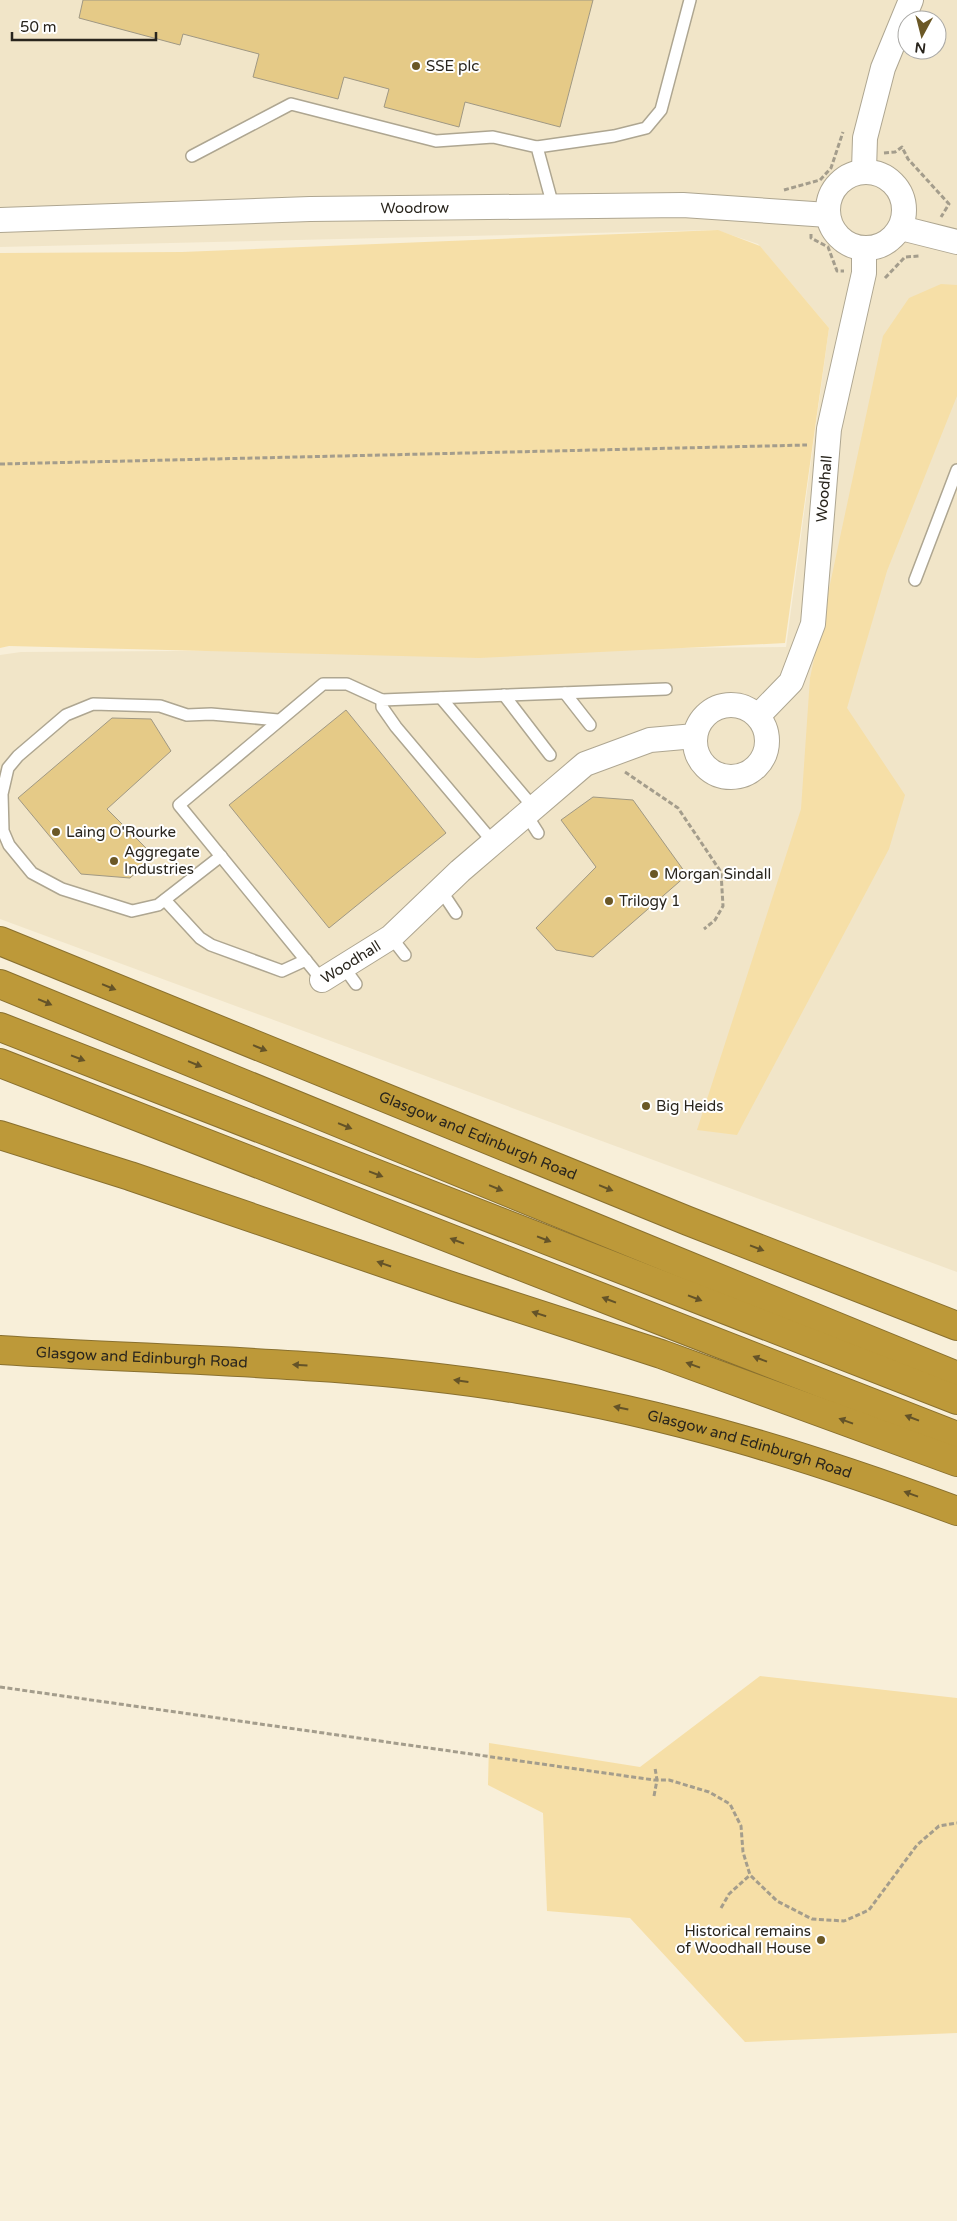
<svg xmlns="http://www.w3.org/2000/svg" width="957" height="2221" font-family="'Varela Round',sans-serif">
<rect width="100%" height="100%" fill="#f8efd9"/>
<path fill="#f1e5c8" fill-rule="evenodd" d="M0 0H957V1272L0 919V655L21 652 786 647 829 328 758 244 716 230 0 247ZM907 20H937V50H907Z"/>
<g fill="#f6dfa7">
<polygon points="718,230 760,246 829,328 785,643 479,658 9,646 0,648 0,253 182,252"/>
<polygon points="941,284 957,285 957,396 887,571 847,708 905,795 889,849 737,1135 697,1130 801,809 810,678 883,336 909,298"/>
<polygon points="760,1676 957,1698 957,2033 745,2042 630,1918 547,1911 543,1813 488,1785 489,1743 640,1767"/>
</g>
<g fill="#e5ca87" stroke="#a09883">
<polygon points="83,0 593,0 560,127 465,102 459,127 384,107 389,89 344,77 338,99 253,77 259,54 183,34 180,45 79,18"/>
<polygon points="346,710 446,833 329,928 229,805"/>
<polygon points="112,718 151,719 171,751 107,809 154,856 130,878 81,874 18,798"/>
<polygon points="593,797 633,800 687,875 593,957 556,950 536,928 596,867 561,820"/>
</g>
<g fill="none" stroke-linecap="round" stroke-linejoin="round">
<g stroke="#aea691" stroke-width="14">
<g id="lane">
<polyline points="537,147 614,136 646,128 661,110 690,0"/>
<polyline points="192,156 291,104 436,141 493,137 537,147 553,206"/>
<polyline points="915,580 957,470"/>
<polyline points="565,693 590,725"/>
<polyline points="504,695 550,755"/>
<polyline points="441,698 534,808"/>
<polyline points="526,814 538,833"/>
<polyline points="493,842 396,727 382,707 382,700 666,689"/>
<polyline points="221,856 158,905 132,911 62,889 32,873 9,845 3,831 2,794 8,768 18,756 66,715 93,704 160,706 187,715 211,714 278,720"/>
<polyline points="440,889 456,913"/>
<polyline points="165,900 200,938 211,945 282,971 306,960"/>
<polyline points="391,937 405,955"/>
<polyline points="343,966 356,984"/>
<polyline points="322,980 179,805 323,684 347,684 382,700"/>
</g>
</g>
<g stroke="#aea691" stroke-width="26">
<g id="street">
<polyline points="864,170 865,138 883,68 911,0"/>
<circle cx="866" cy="210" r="38"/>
<path id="s1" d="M0 220 310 209 683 205 828 215"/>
<polyline points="901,228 957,242"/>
<circle cx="731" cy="741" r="36"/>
<path id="s2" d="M758 716 791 682 813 624 829 429 864 273V248"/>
<path id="s3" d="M322 980 391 937 460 871 585 764 650 740 695 736"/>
</g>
</g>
<g stroke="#89702f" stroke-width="30">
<g id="highway">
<path id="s4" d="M0 941 688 1221 957 1326"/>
<polyline points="0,984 957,1376"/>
<polyline points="0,1027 957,1400"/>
<polyline points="0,1063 957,1436"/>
<polyline points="0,1135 130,1176 454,1287 661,1354 957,1462"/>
<path id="s5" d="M0 1350C173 1361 347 1361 518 1389 669 1413 814 1458 957 1511"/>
</g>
</g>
<g stroke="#a49d8c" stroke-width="3" stroke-dasharray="5 2.5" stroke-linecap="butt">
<polyline points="884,153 895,152 902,147 908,159 949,204 941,217"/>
<polyline points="784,190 820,180 831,168 843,132"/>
<polyline points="811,234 811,238 828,247 837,271 844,271"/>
<polyline points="885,278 905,257 919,256"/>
<polyline points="0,464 807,445"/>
<polyline points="625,772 678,808 721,872 723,906 715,920 704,929"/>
<polyline points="0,1687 654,1780 669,1780 709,1792 730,1804 741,1826 743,1852 750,1875 777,1901 812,1919 844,1921 869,1910 917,1845 939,1826 957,1823"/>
<polyline points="654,1796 657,1780 655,1768"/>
<polyline points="721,1908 729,1894 750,1875"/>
</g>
<use href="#lane" stroke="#fff" stroke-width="11"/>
<use href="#street" stroke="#fff" stroke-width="24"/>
<use href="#highway" stroke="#bd9939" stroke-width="28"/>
</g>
<defs><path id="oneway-solid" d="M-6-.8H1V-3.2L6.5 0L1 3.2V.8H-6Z" transform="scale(1.25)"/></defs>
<g fill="#645328">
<use href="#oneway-solid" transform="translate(109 987) rotate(22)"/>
<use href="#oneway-solid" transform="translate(45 1002) rotate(23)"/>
<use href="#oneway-solid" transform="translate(260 1048) rotate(22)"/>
<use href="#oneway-solid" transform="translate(78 1058) rotate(21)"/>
<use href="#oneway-solid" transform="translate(195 1064) rotate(22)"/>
<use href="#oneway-solid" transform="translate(345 1126) rotate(22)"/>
<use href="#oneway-solid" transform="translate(376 1174) rotate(21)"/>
<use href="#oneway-solid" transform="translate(496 1188) rotate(22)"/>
<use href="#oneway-solid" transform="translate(606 1188) rotate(22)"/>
<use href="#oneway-solid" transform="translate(544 1239) rotate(21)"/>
<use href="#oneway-solid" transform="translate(457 1241) rotate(-159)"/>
<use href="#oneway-solid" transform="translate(757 1248) rotate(21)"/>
<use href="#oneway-solid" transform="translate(384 1264) rotate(-161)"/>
<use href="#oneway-solid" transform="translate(695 1298) rotate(21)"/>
<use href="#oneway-solid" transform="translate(609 1300) rotate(-159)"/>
<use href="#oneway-solid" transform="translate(539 1314) rotate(-162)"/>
<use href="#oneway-solid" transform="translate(760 1359) rotate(-159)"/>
<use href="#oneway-solid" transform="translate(300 1365) rotate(-176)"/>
<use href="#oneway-solid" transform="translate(693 1365) rotate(-160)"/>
<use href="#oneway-solid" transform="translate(461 1381) rotate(-172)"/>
<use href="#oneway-solid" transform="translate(621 1408) rotate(-168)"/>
<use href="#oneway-solid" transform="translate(912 1418) rotate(-159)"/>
<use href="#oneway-solid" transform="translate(846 1421) rotate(-160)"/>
<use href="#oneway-solid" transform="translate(911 1494) rotate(-160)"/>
</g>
<g fill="#6b5826" stroke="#fff" stroke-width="2">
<circle cx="416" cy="66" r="5"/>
<circle cx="56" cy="832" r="5"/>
<circle cx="114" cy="861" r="5"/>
<circle cx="654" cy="874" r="5"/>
<circle cx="609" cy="901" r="5"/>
<circle cx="646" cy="1106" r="5"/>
<circle cx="821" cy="1940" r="5"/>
</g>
<g text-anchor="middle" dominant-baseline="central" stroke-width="4" stroke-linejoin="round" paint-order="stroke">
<g font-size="15" fill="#29251d" stroke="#fff" text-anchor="start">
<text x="426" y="66">SSE plc</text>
<text x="66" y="832">Laing O'Rourke</text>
<text x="124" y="852">Aggregate<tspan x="124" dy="17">Industries</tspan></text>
<text x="664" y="874">Morgan Sindall</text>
<text x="619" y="901">Trilogy 1</text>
<text x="656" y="1106">Big Heids</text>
<text x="811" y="1931" text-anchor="end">Historical remains<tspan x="811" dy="17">of Woodhall House</tspan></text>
</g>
<g font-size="15" fill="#29251d" stroke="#fff">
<text stroke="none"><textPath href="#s1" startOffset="415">Woodrow</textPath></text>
<text stroke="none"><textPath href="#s2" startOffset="245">Woodhall</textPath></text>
<text stroke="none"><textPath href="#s3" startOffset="34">Woodhall</textPath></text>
<text stroke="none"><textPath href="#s4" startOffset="516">Glasgow and Edinburgh Road</textPath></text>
<text stroke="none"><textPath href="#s5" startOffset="142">Glasgow and Edinburgh Road</textPath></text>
<text stroke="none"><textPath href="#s5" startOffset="758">Glasgow and Edinburgh Road</textPath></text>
</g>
</g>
<g transform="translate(922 35) rotate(187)"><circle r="24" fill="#ffffff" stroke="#a9a8a5"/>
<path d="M0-4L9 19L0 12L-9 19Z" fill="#6b5826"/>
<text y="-8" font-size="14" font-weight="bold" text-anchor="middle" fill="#29251d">N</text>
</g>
<path d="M12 32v8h144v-8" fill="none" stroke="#29251d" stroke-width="2.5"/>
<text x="20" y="32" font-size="15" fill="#29251d" stroke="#ffffff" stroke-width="4" paint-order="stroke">50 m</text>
</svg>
